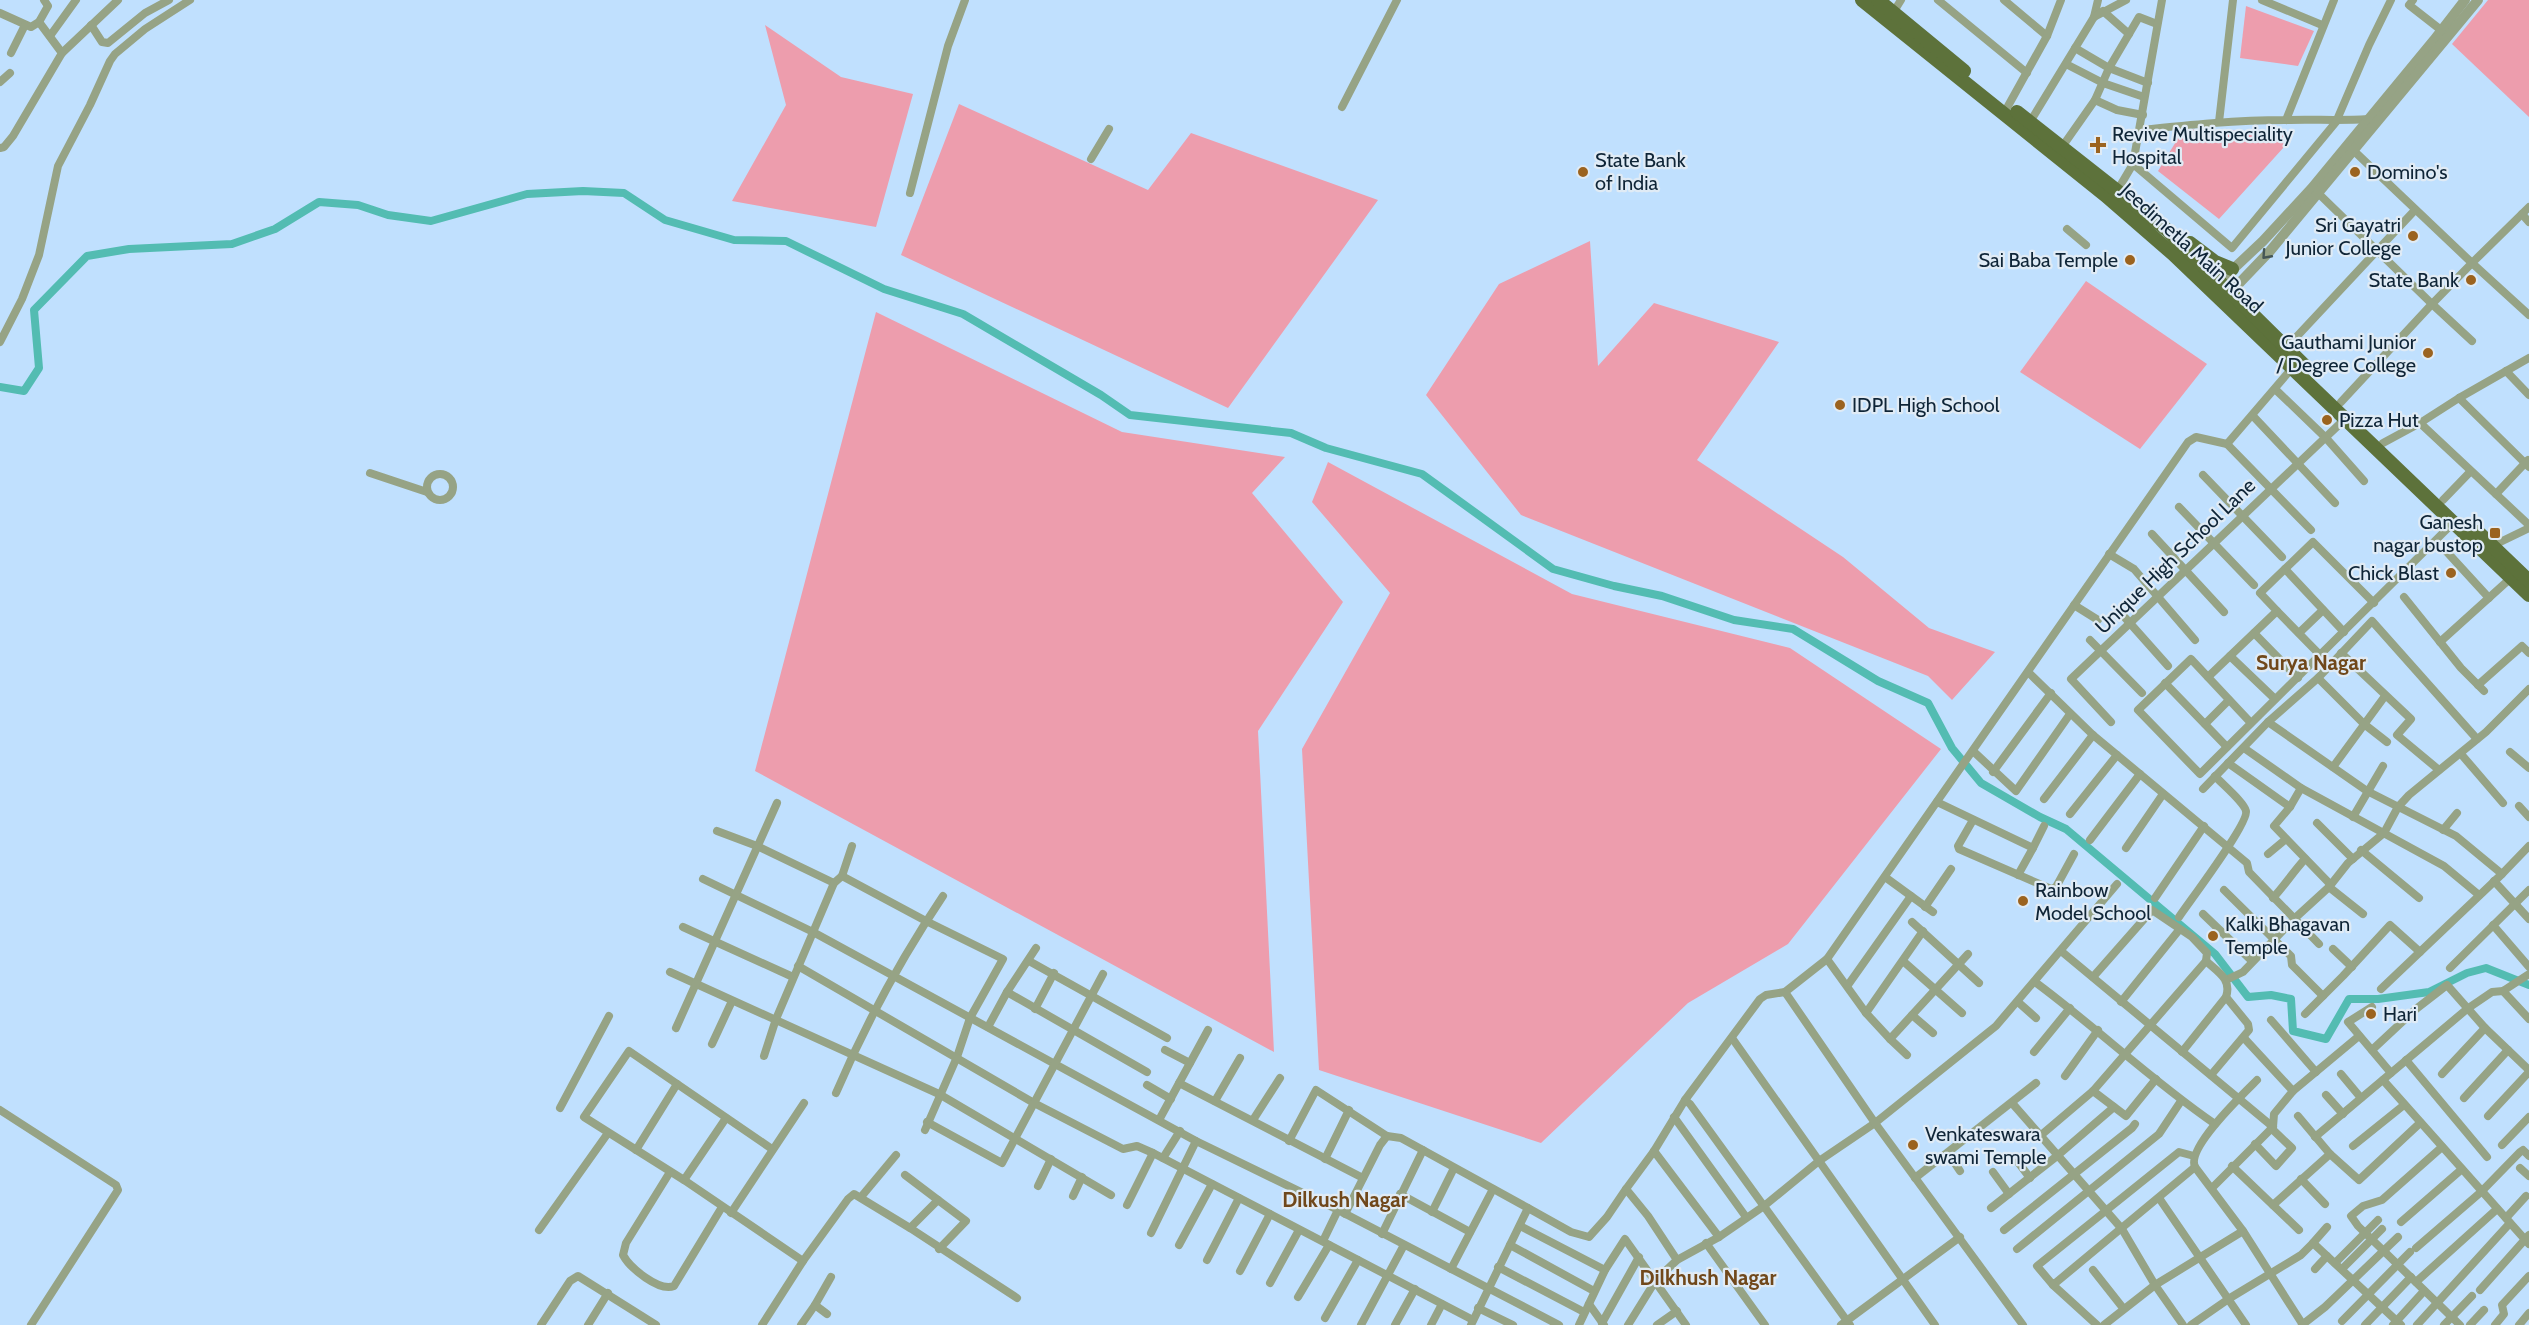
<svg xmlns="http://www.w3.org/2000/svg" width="2529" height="1325" font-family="Cabin,sans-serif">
<rect width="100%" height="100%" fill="#c0e0fe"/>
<g fill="#ed9dad">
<polygon points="2488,0 2529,0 2529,117 2452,44"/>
<polygon points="2246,6 2314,31 2298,66 2240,58"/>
<polygon points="765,25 841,77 913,94 876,227 732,201 786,105"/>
<polygon points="959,104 1148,190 1191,133 1378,200 1228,408 901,255"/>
<polygon points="2175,129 2283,132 2284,147 2219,219 2158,171 2177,140"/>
<polygon points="1590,241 1598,366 1654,303 1779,342 1697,460 1843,557 1929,628 1995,652 1952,700 1928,676 1521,515 1426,395 1499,284"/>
<polygon points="2086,281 2207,364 2140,449 2020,372"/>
<polygon points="876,312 1122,432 1285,457 1252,493 1343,602 1258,731 1274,1052 755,771"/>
<polygon points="1328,462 1572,594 1790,648 1941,749 1788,944 1688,1003 1541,1143 1319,1070 1302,749 1390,593 1312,502"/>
</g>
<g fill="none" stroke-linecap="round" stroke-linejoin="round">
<polyline stroke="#53bcb2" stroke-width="8" points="0,387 24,391 39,368 34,310 87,256 129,249 232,244 275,229 319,202 358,205 388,215 431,221 527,194 583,191 624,193 665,220 734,240 786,241 884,289 963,314 1101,395 1130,415 1291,433 1326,448 1422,474 1553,569 1614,586 1662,596 1734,620 1793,629 1878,681 1928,703 1952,748 1981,783 2040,817 2066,829 2215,954 2248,997 2271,995 2291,999 2293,1031 2326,1039 2349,999 2378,999 2429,992 2467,973 2486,968 2529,985"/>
<g stroke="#96a385" stroke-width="8">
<polyline points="1938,0 2027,73"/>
<polyline points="2004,0 2047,36"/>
<polyline points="2262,0 2322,25"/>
<polyline points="2413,0 2409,5 2441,30"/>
<polyline points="2103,11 2129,34"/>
<polyline points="0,13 31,27 39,22 48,6 44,0"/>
<polyline points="1893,13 1901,0"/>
<polyline points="2094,17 2098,0"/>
<polyline points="91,25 102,42 108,43 145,13 169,0"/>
<polyline points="50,36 76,0"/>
<polyline points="2075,48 2109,68 2148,83"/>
<polyline points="11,53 25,25"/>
<polyline points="62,53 118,0"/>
<polyline points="2066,64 2103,83 2144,97"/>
<polyline points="0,82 10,73"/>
<polyline points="2095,100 2117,110 2143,115"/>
<polyline points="2008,106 2047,36 2061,0"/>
<polyline points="1342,107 1397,0"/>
<polyline points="2286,120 2334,0"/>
<polyline points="2030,122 2094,17 2126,0"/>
<polyline points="2219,122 2233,0"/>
<path d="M2140 130C2188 125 2236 120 2285 120 2313 119 2340 121 2368 119"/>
<polyline points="2062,147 2095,100 2109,68 2139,17 2157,24"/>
<polyline points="0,148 4,147 13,136 62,53 39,22"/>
<polyline points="1091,159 1109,129"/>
<polyline points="2133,164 2232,248 2336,122 2369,45 2391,0"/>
<polyline points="2117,191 2133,164 2162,0"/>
<polyline points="910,193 948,46 965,0"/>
<polyline points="2318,193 2432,304 2472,263 2353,150"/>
<polyline points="2529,207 2472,263 2529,315"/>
<polyline points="2522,214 2529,222"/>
<polyline points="2067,229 2086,245"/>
<polyline points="0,342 22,299 39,255 58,166 90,105 110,61 115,54 145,29 190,0"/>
<polyline points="2286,348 2415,210"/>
<polyline points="2529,358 2459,398 2420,423 2529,525"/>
<polyline points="2506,371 2529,395"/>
<polyline points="2275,389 2326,438 2364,481"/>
<polyline points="2459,398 2529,467"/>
<polyline points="2341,402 2432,304 2472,341"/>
<polyline points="2253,416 2335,503"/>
<polyline points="2383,443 2420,423"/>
<polyline points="2227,444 2311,530"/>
<polyline points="370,473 427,492"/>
<circle cx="440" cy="487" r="13"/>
<polyline points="2203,475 2282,557"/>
<polyline points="2496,494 2528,460"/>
<polyline points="2443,500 2470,472"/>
<polyline points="2179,507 2254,585"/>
<polyline points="2152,534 2224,612"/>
<polyline points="2492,546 2529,528"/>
<polyline points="2446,551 2489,598"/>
<polyline points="2109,554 2134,569 2195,640"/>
<polyline points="2285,569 2344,632"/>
<polyline points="2404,597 2461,668 2484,691"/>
<polyline points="2074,605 2098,620"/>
<polyline points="2277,611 2321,656"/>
<polyline points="2120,612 2168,666"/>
<polyline points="2254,633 2298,678"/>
<polyline points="2299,633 2323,610"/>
<polyline points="2090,640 2142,693"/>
<polyline points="2440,642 2512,577"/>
<polyline points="2341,653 2411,719 2397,735 2439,770"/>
<polyline points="2230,656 2275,699"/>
<polyline points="2028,672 2093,735 2247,863 2249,872 2319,944"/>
<polyline points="2208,677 2277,611 2260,593 2313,542 2374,603"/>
<polyline points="2318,678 2364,724 2387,742"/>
<polyline points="2165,683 2227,747"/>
<polyline points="2478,685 2522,646 2529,653"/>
<polyline points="2111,722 2071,679 2346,418"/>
<polyline points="2268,722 2367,791 2456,836 2502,874"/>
<polyline points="2251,723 2191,659 2138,710 2200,774 2454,522"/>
<polyline points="2205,724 2229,700"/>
<polyline points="2244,748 2301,788 2444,866 2479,895"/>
<polyline points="1973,751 2016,791 2070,714"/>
<polyline points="2510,752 2529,768"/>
<polyline points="2461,754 2503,803"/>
<polyline points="2228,763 2290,807 2301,788"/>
<polyline points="2333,767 2385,696"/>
<polyline points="1993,772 2051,693"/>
<polyline points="2203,789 2268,722 2318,678 2372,621 2477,739"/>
<polyline points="2044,799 2093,735"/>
<polyline points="1937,802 2033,848 2018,875"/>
<polyline points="2519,806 2529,817"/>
<polyline points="2290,807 2274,826 2330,884"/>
<polyline points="2070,814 2117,755"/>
<polyline points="2353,817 2383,766"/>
<polyline points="1973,820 1958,846 1959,849 2051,889 2056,887 2074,854"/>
<polyline points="2317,823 2353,859"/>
<polyline points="2443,830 2457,813"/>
<polyline points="717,831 757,846 834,883"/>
<polyline points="2090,840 2140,774"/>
<polyline points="2033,848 2044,826"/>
<polyline points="2126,848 2163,794"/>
<polyline points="2361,850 2419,898"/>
<polyline points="2268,854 2286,839"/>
<polyline points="842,876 926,921 1003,959 970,1018 957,1057 925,1130"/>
<polyline points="1885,877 1933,912"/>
<polyline points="703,879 813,932 1196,1141 1338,1210 1559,1325"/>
<polyline points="2494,881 2529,919"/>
<polyline points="2329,887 2363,914"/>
<polyline points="2224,890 2291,956 2292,965 2323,996"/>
<polyline points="2155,898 2204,826"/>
<path d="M2273 898C2285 885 2293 872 2305 859"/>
<polyline points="1925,907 1951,869"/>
<polyline points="2203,914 2252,961"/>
<path d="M2179 917C2189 902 2249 823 2246 811 2244 802 2222 784 2215 776"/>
<polyline points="1912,922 1979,983"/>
<polyline points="2493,925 2529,967"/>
<polyline points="683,927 793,977"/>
<polyline points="2333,949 2352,967"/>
<polyline points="2061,951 2273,1127"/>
<polyline points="1827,959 1866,1013 1890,1039 1968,954"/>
<polyline points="1029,961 1167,1038"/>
<polyline points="1903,961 1962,1013"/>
<polyline points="798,966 1034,1103 1123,1149 1137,1146 1153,1153 1473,1320"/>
<polyline points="2450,968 2529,890"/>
<polyline points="670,972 939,1094 1111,1195"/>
<polyline points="2226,980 2243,972 2294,919 2329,887 2348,863 2384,833 2398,807 2409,795 2486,732 2529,689"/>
<path d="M2035 982C2096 1027 2152 1081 2215 1124"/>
<polyline points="1848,985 1911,896"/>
<polyline points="2381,989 2502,874 2529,846"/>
<polyline points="2503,991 2529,1019"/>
<polyline points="1007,992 1147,1072"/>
<polyline points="1785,992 1766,995 1760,999 1685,1100 1690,1104 1850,1325"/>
<polyline points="2018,1002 2036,1018"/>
<polyline points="2121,1002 2179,930"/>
<polyline points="2372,1007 2348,1022 2391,1073"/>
<polyline points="1035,1009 1054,973"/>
<polyline points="1866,1013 1923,931"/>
<polyline points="2305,1014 2343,976 2390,925 2420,952"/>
<polyline points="1912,1015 1933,1033"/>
<polyline points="2271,1020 2316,1072"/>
<polyline points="988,1027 1007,992 1036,948"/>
<polyline points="676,1028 777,803"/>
<polyline points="1732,1038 1935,1325"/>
<polyline points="2244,1038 2293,1091"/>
<polyline points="1890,1039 1907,1055"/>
<polyline points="712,1044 732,1001"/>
<polyline points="1165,1050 1190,1063"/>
<polyline points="2372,1050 2416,1009 2447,985 2485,1028 2529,1070"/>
<polyline points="2034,1052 2070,1008"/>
<path d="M2182 1052 2226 997C2232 979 2218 972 2206 961"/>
<polyline points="764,1056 776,1019 834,883 842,876 852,846"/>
<polyline points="2406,1060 2487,1157"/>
<polyline points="2341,1074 2361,1098"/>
<polyline points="2442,1074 2485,1028"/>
<polyline points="2211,1075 2249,1030 2248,1024 2226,997"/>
<polyline points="2065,1076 2098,1030"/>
<polyline points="2383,1080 2529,1244"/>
<polyline points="1179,1083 1363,1178"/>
<polyline points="1147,1085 1171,1099"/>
<polyline points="2093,1091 2126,1116 2156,1079"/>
<path d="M836 1093C865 1025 902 957 943 896"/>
<polyline points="2326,1095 2343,1114"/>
<polyline points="2464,1098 2508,1050"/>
<polyline points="1215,1101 1240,1058"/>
<polyline points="2012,1103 2122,1229 2155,1285 2183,1325"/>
<polyline points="560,1108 609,1016"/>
<polyline points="0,1110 116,1185 118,1190 31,1325"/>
<polyline points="2298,1116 2330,1154 2359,1180 2420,1123"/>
<polyline points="2488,1116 2529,1072"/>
<polyline points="1674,1117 1746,1217"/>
<polyline points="1159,1120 1208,1030"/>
<polyline points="1253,1120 1280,1078"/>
<polyline points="927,1122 1002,1163 1103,974"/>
<polyline points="2040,1136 2093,1091 2206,961 2207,953 2192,937 2152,910 2093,977"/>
<polyline points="2315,1137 2467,1009 2492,992 2503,991 2529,974"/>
<polyline points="1289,1141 1316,1090 1387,1136"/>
<polyline points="2255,1144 2276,1166 2292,1148 2271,1128"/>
<polyline points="2502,1145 2529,1117"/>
<polyline points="2353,1146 2404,1105"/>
<polyline points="2442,1147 2382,1200 2363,1206 2351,1216 2358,1226 2460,1325"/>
<polyline points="772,1149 629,1051 584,1117 684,1180 803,1261"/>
<polyline points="636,1150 677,1084"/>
<polyline points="1654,1151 1719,1237"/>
<polyline points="1948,1153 1960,1171"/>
<path d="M2194 1156 2179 1152 2037 1266 2053 1285 2195 1167C2186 1148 2243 1094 2257 1080"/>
<polyline points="1163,1158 1180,1131"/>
<polyline points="1325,1159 1349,1110"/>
<polyline points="2018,1162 2030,1178"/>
<polyline points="2232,1166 2299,1230"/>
<polyline points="2195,1167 2243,1231 2303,1325"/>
<polyline points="2520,1168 2529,1176"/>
<path d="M670 1172 626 1243 623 1255C630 1268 659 1292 674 1286L722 1207"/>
<polyline points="1993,1172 2009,1194"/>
<polyline points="905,1175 938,1200"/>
<polyline points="1915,1178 2036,1083"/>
<polyline points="2301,1179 2325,1204"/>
<polyline points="684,1180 726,1118"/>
<polyline points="1038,1186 1051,1159"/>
<polyline points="2212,1188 2273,1127 2274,1114 2293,1091 2359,1036"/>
<polyline points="1400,1194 1470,1232"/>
<polyline points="1073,1196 1082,1177"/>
<polyline points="861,1197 896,1155"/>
<polyline points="2159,1198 2246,1325"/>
<polyline points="1127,1205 1153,1153"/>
<polyline points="2273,1205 2330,1154"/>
<polyline points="1528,1208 1571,1232 1589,1237 1607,1217 1626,1189"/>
<polyline points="1991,1208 2057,1156 2114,1107"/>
<polyline points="1432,1212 1454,1168"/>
<polyline points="731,1213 804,1103"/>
<polyline points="1345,1214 1380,1145 1387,1136 1401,1138 1528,1208 1471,1325"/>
<polyline points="2506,1218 2526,1196"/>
<polyline points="2401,1222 2462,1169"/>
<polyline points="1520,1226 1605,1270"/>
<polyline points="910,1228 938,1200 966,1221 939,1249"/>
<polyline points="539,1230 608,1133"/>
<polyline points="2004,1230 2132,1128 2135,1124"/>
<polyline points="1151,1233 1196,1141"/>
<polyline points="1382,1234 1423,1150"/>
<polyline points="1323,1241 1338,1210"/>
<polyline points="1706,1243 1765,1325"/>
<polyline points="2313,1243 2327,1227"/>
<polyline points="1179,1245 1212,1184"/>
<polyline points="1510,1245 1594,1291"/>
<polyline points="2416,1248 2481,1192 2520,1152 2523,1150 2529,1156"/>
<polyline points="2017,1249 2159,1134 2181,1101"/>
<polyline points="1207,1260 1239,1198"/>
<polyline points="1677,1260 1648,1216 1626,1189 1654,1151 1685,1100"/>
<polyline points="2335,1263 2378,1220"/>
<polyline points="1498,1267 1584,1312"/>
<polyline points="1451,1269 1493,1189"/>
<polyline points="2315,1269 2327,1256"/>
<polyline points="2342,1269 2382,1229"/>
<polyline points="2093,1270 2123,1308"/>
<polyline points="1240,1271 1270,1214"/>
<polyline points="2416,1282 2497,1209"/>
<polyline points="1270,1283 1299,1230"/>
<polyline points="2053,1285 2097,1325"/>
<polyline points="2480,1290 2529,1235"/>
<polyline points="1298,1297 1329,1245"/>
<polyline points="1589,1304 1604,1325"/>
<polyline points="815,1305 831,1277"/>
<polyline points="1478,1308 1513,1325"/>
<polyline points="1325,1318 1358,1260"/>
<polyline points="2342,1321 2410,1252"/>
<polyline points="1602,1323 1639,1257"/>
<polyline points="541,1325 570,1281 578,1276 656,1325"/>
<polyline points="588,1325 608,1293"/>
<polyline points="762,1325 803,1261 848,1199 854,1194 910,1228 1017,1298"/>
<polyline points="801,1325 815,1305 827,1314"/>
<polyline points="1361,1325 1404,1245"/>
<polyline points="1395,1325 1415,1289"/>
<polyline points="1431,1325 1442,1304"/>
<polyline points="1579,1325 1605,1270 1625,1239 1686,1325"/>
<polyline points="1628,1325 1656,1280 1677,1260 1719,1237 1764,1206 1819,1161 1875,1123 1996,1026 2117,884"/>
<polyline points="1657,1325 1677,1311"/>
<polyline points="1841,1325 1960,1237"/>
<polyline points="2023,1325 1875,1123 1785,992 1827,959 2188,442 2196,437 2227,444 2293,367"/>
<polyline points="2104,1325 2155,1285 2243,1231"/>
<polyline points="2191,1325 2230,1298 2301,1255 2313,1243 2401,1325"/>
<polyline points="2302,1325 2325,1307 2398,1237"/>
<polyline points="2365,1325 2411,1277"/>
<polyline points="2393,1325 2424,1291"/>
<polyline points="2417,1325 2510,1223"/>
<polyline points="2444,1325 2472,1296"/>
<polyline points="2470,1325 2484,1310"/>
<polyline points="2495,1325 2504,1314 2502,1305 2529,1276"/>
<polyline points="2519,1325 2529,1313"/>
</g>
<g stroke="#96a385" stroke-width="10">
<polyline points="2214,287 2263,241 2312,188 2434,40 2465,0"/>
<polyline points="2226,297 2270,251 2478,0"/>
</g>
<g stroke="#5d723b" stroke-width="14">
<polyline points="1862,0 2105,195 2173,254 2529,595"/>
<polyline points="1878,0 1964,71"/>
<polyline points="2017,112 2167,230 2306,367"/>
<polyline points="2190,243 2215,262 2232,269"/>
<polyline points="2478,532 2529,581"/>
</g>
</g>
<defs><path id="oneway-chevron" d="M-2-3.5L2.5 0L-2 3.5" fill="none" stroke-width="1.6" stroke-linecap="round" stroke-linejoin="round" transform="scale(1.5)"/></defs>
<use stroke="#455756" href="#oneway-chevron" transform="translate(2266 255) rotate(132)"/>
<g fill="#9b631f" stroke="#e0ebf5" stroke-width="2">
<path d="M2095 136h6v6h6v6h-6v6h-6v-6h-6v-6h6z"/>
<circle cx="1583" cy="172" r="6"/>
<circle cx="2355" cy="172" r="6"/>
<circle cx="2413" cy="236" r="6"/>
<circle cx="2130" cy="260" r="6"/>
<circle cx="2471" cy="280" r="6"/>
<circle cx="2428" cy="353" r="6"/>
<circle cx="1840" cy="405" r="6"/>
<circle cx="2327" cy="420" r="6"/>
<rect x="2489" y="527" width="12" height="12" rx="3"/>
<circle cx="2451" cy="573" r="6"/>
<circle cx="2023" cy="901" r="6"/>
<circle cx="2213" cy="936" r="6"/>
<circle cx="2371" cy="1014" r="6"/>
<circle cx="1913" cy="1145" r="6"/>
</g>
<g text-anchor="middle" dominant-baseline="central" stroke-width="4.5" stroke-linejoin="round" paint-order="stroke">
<g font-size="20" fill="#0f2537" stroke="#e0ebf5" text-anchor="start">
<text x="2112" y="134">Revive Multispeciality<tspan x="2112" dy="23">Hospital</tspan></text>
<text x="1595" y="160">State Bank<tspan x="1595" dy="23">of India</tspan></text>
<text x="2367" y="172">Domino's</text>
<text x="2401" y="225" text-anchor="end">Sri Gayatri<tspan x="2401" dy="23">Junior College</tspan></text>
<text x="2118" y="260" text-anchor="end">Sai Baba Temple</text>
<text x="2459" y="280" text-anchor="end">State Bank</text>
<text x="2416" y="342" text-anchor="end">Gauthami Junior<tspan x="2416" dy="23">/ Degree College</tspan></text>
<text x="1852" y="405">IDPL High School</text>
<text x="2339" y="420">Pizza Hut</text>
<text x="2483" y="522" text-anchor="end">Ganesh<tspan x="2483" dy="23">nagar bustop</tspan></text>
<text x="2439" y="573" text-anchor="end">Chick Blast</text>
<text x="2035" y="890">Rainbow<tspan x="2035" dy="23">Model School</tspan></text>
<text x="2225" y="924">Kalki Bhagavan<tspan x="2225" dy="23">Temple</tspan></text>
<text x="2383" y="1014">Hari</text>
<text x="1925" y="1134">Venkateswara<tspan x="1925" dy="23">swami Temple</tspan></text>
</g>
<g font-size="20" fill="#0f2537" stroke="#e0ebf5">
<text transform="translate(2192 248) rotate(42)">Jeedimetla Main Road</text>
<text transform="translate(2175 556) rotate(-44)">Unique High School Lane</text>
</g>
<g font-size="21" font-weight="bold" fill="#70481b" stroke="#e0ebf5">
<text x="2311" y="662">Surya Nagar</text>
<text x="1345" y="1199">Dilkush Nagar</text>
<text x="1708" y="1277">Dilkhush Nagar</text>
</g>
</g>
</svg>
